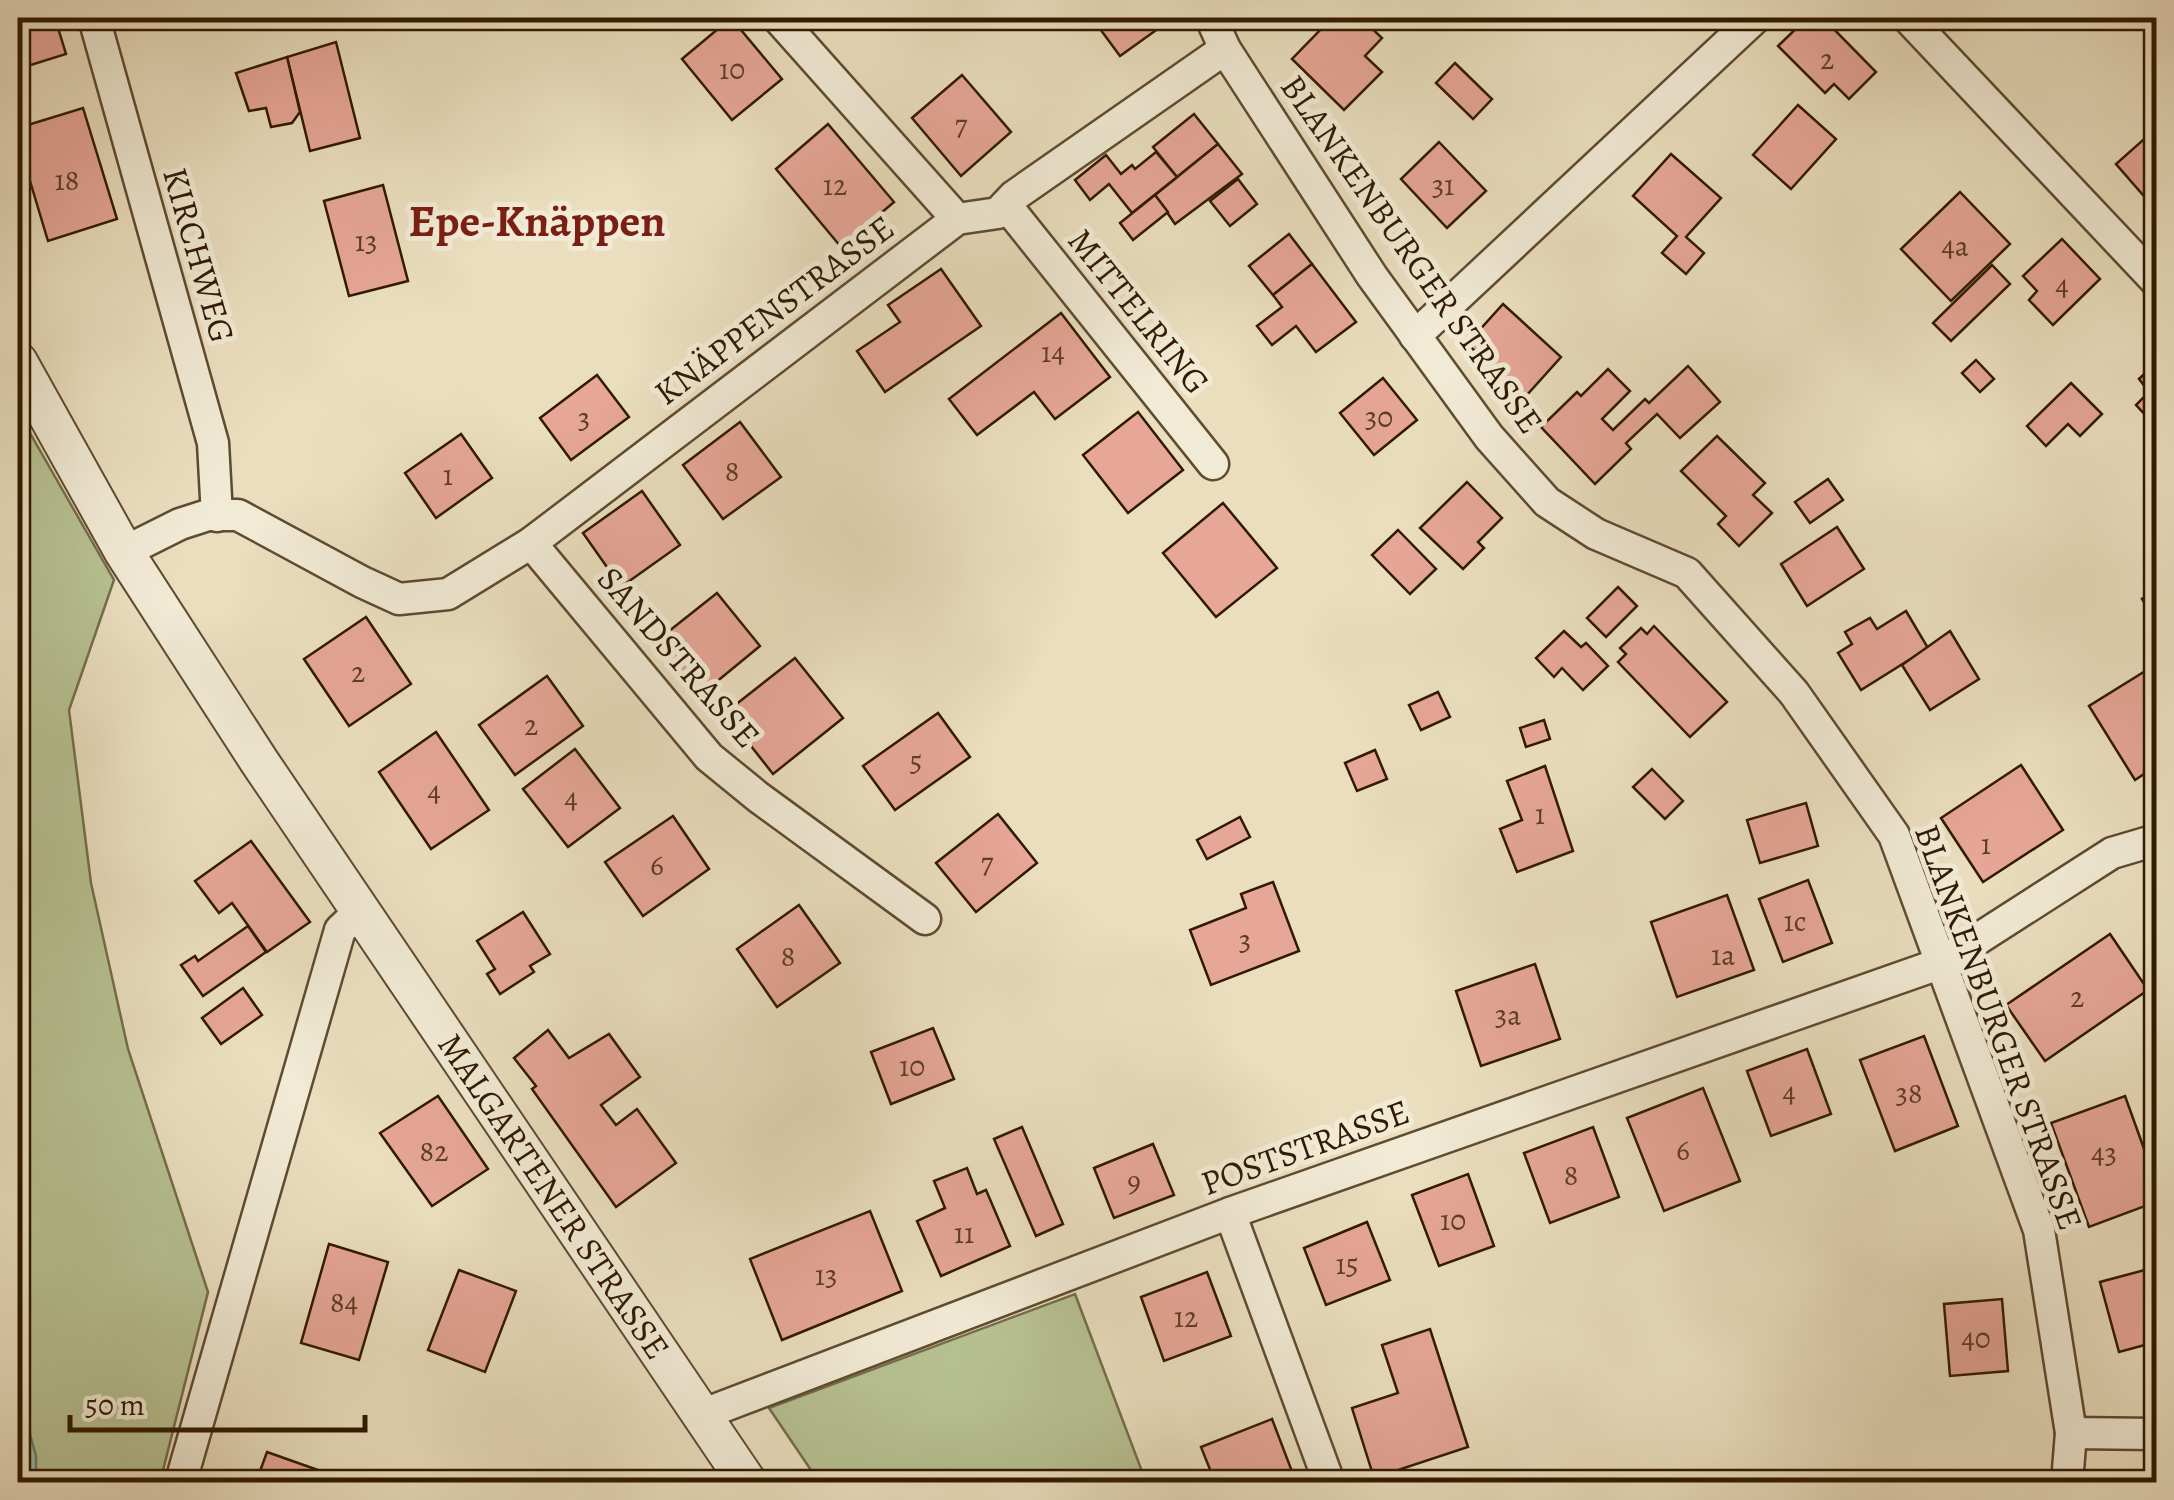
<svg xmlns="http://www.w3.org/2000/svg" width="2174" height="1500" font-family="Alegreya,serif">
<rect width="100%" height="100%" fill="#eadebf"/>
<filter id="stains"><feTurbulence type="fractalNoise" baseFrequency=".002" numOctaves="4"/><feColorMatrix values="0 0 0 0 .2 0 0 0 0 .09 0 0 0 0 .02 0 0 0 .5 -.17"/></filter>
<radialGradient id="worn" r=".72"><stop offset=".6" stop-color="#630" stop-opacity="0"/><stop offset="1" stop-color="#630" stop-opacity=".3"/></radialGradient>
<g fill="#b7c192" stroke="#746e49" stroke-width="2.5">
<polygon points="18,412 114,580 69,710 91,883 128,1049 208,1292 160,1482 18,1482"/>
<polygon points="1075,1294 1146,1482 819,1482 769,1408"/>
</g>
<polygon fill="#99bdac" stroke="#6f7c67" stroke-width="2.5" points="18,1391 36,1456 36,1482 18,1482"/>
<g fill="#e6a698" stroke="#301a00" stroke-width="2.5">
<polygon points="18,18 55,18 66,54 18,69"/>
<polygon points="731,18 782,79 732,120 682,59"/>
<polygon points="1092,18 1173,18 1120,56"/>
<polygon points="1341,18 1361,18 1382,38 1365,56 1382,72 1344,110 1292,59 1329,21 1334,25"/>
<polygon points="1807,18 1823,18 1876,72 1849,99 1834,84 1825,93 1778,46"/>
<polygon points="336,42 360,138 310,151 287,57"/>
<polygon points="287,57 300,112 292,123 271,127 266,108 249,111 236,73"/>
<polygon points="1455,63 1492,99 1473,119 1436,83"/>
<polygon points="962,75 1011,132 961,176 912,118"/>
<polygon points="1798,105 1836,139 1791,189 1753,155"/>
<polygon points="83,108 117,219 48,241 18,141 18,128"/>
<polygon points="1194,114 1218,144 1177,177 1153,147"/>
<polygon points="828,124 894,202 841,247 776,169"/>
<polygon points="2152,132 2156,137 2156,210 2116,164"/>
<polygon points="1439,142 1486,191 1447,228 1401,179"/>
<polygon points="1218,144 1242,174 1175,224 1155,195"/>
<polygon points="1156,152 1177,177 1132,213 1109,184 1090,200 1075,180 1106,155 1121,174 1132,165 1135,169"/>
<polygon points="1671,154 1721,198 1686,237 1704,253 1686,274 1662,253 1677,236 1633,196"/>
<polygon points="1238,179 1257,204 1230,226 1210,201"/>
<polygon points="383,185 408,281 349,296 324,201"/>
<polygon points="1960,192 2010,244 1951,301 1901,249"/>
<polygon points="1155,195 1168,212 1133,240 1120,223"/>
<polygon points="1289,234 1312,264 1273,295 1249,266"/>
<polygon points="2062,239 2100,279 2053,325 2029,300 2037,291 2023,276"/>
<polygon points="1312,264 1356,322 1316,352 1296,326 1272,345 1257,326 1282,307 1273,295"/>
<polygon points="1992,265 2010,284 1951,341 1933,323"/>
<polygon points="941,269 981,326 885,392 857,351 900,322 888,305"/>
<polygon points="1503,304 1561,357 1526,396 1467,344"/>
<polygon points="1061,313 1110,377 1055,419 1034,392 977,435 949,399"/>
<polygon points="1976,360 1994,379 1980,392 1962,373"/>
<polygon points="2156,363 2156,414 2150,420 2136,405 2149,392 2139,379"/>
<polygon points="1688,366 1720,402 1680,438 1657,414 1626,443 1631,449 1595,484 1541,427 1577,392 1581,396 1608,369 1630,391 1602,419 1613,430 1645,399 1649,403"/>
<polygon points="597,375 629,417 571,460 540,418"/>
<polygon points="1383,378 1417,420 1374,455 1340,413"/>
<polygon points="2071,383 2102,414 2080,436 2068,424 2046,446 2027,426"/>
<polygon points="1138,412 1183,470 1128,513 1083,455"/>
<polygon points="740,422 781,477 723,519 683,465"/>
<polygon points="461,434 492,478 436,518 405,473"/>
<polygon points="1717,436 1765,483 1753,495 1772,513 1739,546 1718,524 1726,516 1681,471"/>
<polygon points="1828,479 1843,500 1810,523 1795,502"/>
<polygon points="1467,482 1502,518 1478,542 1484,548 1463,569 1420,528"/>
<polygon points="642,491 680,545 621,587 583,533"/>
<polygon points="1223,503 1277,568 1216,617 1163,553"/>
<polygon points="1837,527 1864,569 1807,606 1781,564"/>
<polygon points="1398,530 1436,569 1410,594 1372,555"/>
<polygon points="1618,587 1637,606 1606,637 1587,618"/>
<polygon points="2156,590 2156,622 2142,599"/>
<polygon points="717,593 760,646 698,697 654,643"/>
<polygon points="1906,611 1928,648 1861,690 1838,653 1852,644 1845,632 1870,618 1877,629"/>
<polygon points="366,617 411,684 349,726 304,659"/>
<polygon points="1654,626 1727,702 1690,737 1618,662 1626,654 1620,648 1641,628 1647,634"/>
<polygon points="1564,631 1581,647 1586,643 1608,666 1583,690 1562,668 1554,677 1536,658"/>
<polygon points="1950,631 1979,679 1930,710 1902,665"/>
<polygon points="795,658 843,718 773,774 725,713"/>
<polygon points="2155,665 2156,766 2135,780 2089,706"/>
<polygon points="547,676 583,726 515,775 479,725"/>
<polygon points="1438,692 1450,717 1421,730 1409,705"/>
<polygon points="938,713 970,757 895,810 863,766"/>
<polygon points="1544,720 1550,739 1526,747 1520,728"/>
<polygon points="436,732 489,810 431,849 379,772"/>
<polygon points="575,749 620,808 568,847 523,789"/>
<polygon points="1375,750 1387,779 1357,791 1345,763"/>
<polygon points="2021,765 2063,830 1983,882 1941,818"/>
<polygon points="1545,766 1573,851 1517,872 1500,829 1522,820 1507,781"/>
<polygon points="1652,769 1683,801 1665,819 1633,787"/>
<polygon points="1806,803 1818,846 1760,863 1747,820"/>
<polygon points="998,814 1037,863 976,912 936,863"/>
<polygon points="673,816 709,869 643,916 605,862"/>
<polygon points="1240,817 1250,837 1207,859 1197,840"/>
<polygon points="251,841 310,922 267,952 232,903 219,913 195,881"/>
<polygon points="1808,880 1832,943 1783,962 1759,899"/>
<polygon points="1273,882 1299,951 1211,985 1190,930 1246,908 1241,894"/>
<polygon points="1727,895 1754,970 1677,997 1651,922"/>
<polygon points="799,905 840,963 777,1007 737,949"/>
<polygon points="523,912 550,954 530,966 534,972 500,994 487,974 495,969 477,941"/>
<polygon points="248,926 266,952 203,996 181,965 195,956 198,961"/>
<polygon points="2110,934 2148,990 2045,1061 2006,1005"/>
<polygon points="1535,964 1560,1039 1481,1066 1456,991"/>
<polygon points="243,988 262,1015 221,1044 202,1018"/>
<polygon points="933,1028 954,1079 891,1104 871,1052"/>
<polygon points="548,1030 569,1058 609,1034 640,1077 601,1105 616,1125 637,1109 676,1163 616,1207 532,1089 536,1086 514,1058"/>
<polygon points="1924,1036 1958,1126 1895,1151 1860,1060"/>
<polygon points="1807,1049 1831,1114 1771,1136 1747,1071"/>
<polygon points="1703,1088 1740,1181 1664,1211 1627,1118"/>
<polygon points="438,1096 488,1169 432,1206 380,1133"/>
<polygon points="2125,1096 2156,1182 2156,1202 2089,1227 2051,1123"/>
<polygon points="1022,1127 1063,1224 1036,1236 994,1139"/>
<polygon points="1593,1127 1619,1197 1550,1223 1524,1153"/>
<polygon points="1153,1144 1174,1195 1114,1218 1094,1168"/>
<polygon points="967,1168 977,1194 986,1190 1010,1246 941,1276 917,1221 945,1208 934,1181"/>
<polygon points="1468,1174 1494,1246 1439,1266 1412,1195"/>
<polygon points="870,1211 902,1291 782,1340 750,1259"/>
<polygon points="1367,1222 1390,1280 1326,1305 1304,1248"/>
<polygon points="329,1244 388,1262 359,1360 301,1343"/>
<polygon points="2156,1267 2156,1342 2119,1352 2100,1282"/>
<polygon points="459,1270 516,1291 485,1372 428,1350"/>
<polygon points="1207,1272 1231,1336 1164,1361 1141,1297"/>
<polygon points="2002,1299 2008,1371 1950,1376 1944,1304"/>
<polygon points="1430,1329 1468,1447 1374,1478 1352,1408 1398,1393 1382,1345"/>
<polygon points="1272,1419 1296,1482 1215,1482 1201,1447"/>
<polygon points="267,1452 335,1476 333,1482 256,1482"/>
</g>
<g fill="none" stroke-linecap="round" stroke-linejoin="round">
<g stroke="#5e4b30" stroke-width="35">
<g id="minor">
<polyline points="94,18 213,443 217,516"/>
<polyline points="778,18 957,219"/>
<polyline points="1211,18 1225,49 1372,276 1489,437 1547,502 1596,534 1687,573 1794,693 1894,835 2039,1230 2071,1433 2067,1482"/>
<polyline points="1908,18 2156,281"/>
<polyline points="1006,205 1213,464"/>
<polyline points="1415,336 1755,18"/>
<polyline points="531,543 709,757 758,797 925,919"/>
<polyline points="124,552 180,524 208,515 238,515 362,582 399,599 448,594 531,543 957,219 998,213 1014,196 1225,49"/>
<polyline points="1230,1213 1329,1482"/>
<polyline points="701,1415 1230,1213 1939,964 2112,853 2156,840"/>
<polyline points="2071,1433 2156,1434"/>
<polyline points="183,1474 340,930 361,910"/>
</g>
</g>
<g stroke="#5e4b30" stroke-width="42">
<polyline id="tertiary" points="18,362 124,552 259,761 747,1482"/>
</g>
<use href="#minor" stroke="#f1ead5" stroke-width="30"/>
<use href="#tertiary" stroke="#f1ead5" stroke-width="38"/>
</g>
<g text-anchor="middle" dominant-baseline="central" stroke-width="10" stroke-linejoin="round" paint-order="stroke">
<g font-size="30" fill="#5e3d26">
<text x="1827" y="59">2</text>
<text x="732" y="69">10</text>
<text x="961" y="125">7</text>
<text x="67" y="180">18</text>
<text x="835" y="185">12</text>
<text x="1443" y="185">31</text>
<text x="366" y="241">13</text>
<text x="1955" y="246">4a</text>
<text x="2062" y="285">4</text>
<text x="1053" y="352">14</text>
<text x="1379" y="417">30</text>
<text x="584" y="418">3</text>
<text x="732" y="471">8</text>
<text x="448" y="475">1</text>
<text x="358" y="672">2</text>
<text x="531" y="725">2</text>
<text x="916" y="761">5</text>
<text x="434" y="791">4</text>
<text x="571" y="798">4</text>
<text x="1540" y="814">1</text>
<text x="1986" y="844">1</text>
<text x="987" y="863">7</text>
<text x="657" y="865">6</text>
<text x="1795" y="921">1c</text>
<text x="1245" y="940">3</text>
<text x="1723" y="955">1a</text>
<text x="788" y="956">8</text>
<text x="2077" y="997">2</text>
<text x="1508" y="1015">3a</text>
<text x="912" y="1066">10</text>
<text x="1789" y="1092">4</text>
<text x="1909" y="1093">38</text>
<text x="1683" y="1150">6</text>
<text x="434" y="1151">82</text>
<text x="2104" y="1153">43</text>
<text x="1571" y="1175">8</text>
<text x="1134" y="1182">9</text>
<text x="1453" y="1220">10</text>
<text x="964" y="1233">11</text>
<text x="1347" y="1264">15</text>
<text x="826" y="1275">13</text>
<text x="344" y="1302">84</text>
<text x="1186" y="1317">12</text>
<text x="1976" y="1338">40</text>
</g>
<g font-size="35" fill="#301a00" stroke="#f1ead5">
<text transform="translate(1412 254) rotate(55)">BLANKENBURGER STRASSE</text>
<text transform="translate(199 255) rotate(74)">KIRCHWEG</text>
<text transform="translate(774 310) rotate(-37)">KNÄPPENSTRASSE</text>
<text transform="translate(1139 311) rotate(51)">MITTELRING</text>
<text transform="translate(679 657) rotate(49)">SANDSTRASSE</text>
<text transform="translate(1999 1027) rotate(70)">BLANKENBURGER STRASSE</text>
<text transform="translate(1305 1147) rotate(-20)">POSTSTRASSE</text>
<text transform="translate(554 1196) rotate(56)">MALGARTENER STRASSE</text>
</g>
<g font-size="45" font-weight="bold" fill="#7a1f14" stroke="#f1ead5">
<text x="537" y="221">Epe-Knäppen</text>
</g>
</g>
<rect width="2174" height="1500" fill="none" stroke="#eadebf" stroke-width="60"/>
<rect x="20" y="20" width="2134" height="1460" fill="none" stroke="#301a00" stroke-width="5"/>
<rect x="30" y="30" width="2114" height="1440" fill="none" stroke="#301a00" stroke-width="2.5"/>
<path d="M70 1415v15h295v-15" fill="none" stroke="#301a00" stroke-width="5"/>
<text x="85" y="1415" font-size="30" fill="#301a00" stroke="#f1ead5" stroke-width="8" paint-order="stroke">50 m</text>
<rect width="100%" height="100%" filter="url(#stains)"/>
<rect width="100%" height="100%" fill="url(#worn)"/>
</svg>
